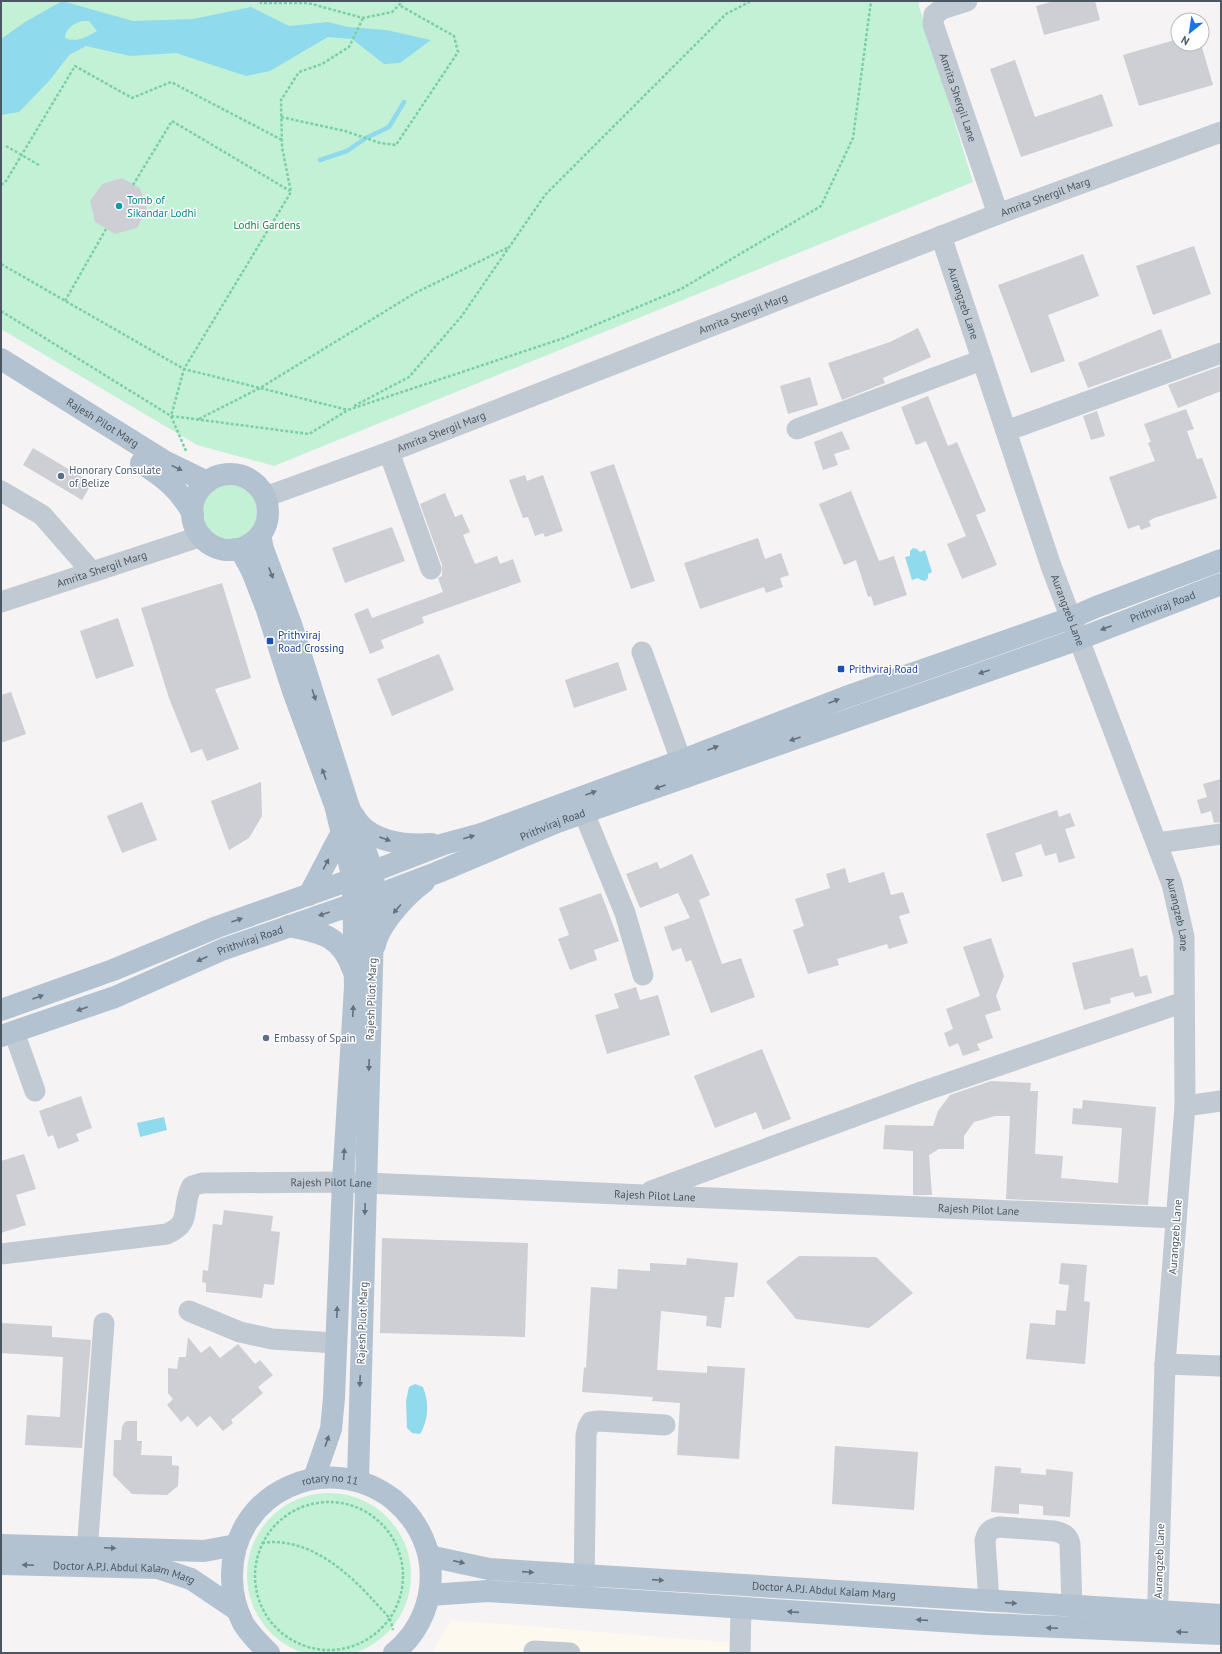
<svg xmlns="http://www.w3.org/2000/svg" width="1222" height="1654" font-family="'PT Sans',sans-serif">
<rect width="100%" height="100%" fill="#f5f3f3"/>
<polygon fill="#fdf9ef" points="451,1620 737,1643 737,1653 432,1653"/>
<g fill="#c3f1d5">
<polygon points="1,1 924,1 918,3 973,182 274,466 197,445 1,329"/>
<circle cx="230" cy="509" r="30"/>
<circle cx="329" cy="1575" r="82"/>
</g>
<g fill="#90daee" fill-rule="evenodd">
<path d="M62 1 133 21 193 19 251 7 289 26 328 22 348 27 386 30 431 40 400 63 384 64 352 39 328 37 270 71 246 76 176 53 130 56 86 46 69 55 50 80 19 112 1 115V39L25 22ZM82 21H89L97 31C86 37 77 43 65 38 66 28 73 24 82 21Z"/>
<polygon points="913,548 917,549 920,552 925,550 932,572 928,574 928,578 925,581 921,580 918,578 912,580 905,557 910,556 910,551"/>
<polygon points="164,1117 167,1130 140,1137 137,1123"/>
<path d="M415 1384 423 1387C429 1402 429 1420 420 1434L412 1433 407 1428 406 1401 409 1387Z"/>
</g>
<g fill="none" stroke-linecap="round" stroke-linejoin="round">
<polyline stroke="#90daee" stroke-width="4.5" points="320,160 347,151 366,138 389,127 404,102"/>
</g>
<g fill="#cdcfd5">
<polygon points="1054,1 1095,1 1100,20 1044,35 1036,6"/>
<polygon points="1178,39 1178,44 1201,44 1213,85 1139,106 1123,55"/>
<polygon points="1015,60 1035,117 1102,94 1113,126 1021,157 990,69"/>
<polygon points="122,178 140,188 147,210 137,228 115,234 95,222 90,201 102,184"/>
<polygon points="1194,246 1211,294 1153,315 1136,266"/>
<polygon points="1083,254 1099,296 1048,315 1065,361 1031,373 998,285"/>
<polygon points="918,328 931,357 883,378 885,383 842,400 828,363 890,342"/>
<polygon points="1161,329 1172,358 1088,388 1078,363"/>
<polygon points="1221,366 1221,391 1178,408 1168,385"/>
<polygon points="810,377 818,405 788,414 780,386"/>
<polygon points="928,396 948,446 957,442 986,511 976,515 997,565 962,579 947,544 966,536 926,441 916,445 901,407"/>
<polygon points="1186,409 1194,429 1187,431 1197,459 1202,458 1217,498 1154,518 1149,521 1151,526 1141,530 1139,525 1128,529 1109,477 1155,461 1148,443 1151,442 1144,424"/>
<polygon points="1097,411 1105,436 1091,440 1083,416"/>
<polygon points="842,431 850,449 834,454 838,465 823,470 814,442"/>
<polygon points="33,448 92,483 82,500 23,465"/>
<polygon points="614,464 655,581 631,589 590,472"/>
<polygon points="525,475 527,481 543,475 563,531 545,537 543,533 535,536 528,517 523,518 509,480"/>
<polygon points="851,491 879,561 894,556 907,595 874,606 871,596 868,597 856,560 844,565 819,504"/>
<polygon points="445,493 455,517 462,514 470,532 463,535 475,564 497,556 500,564 513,559 521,582 422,617 424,623 381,640 384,648 370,654 354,614 368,608 372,618 443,592 438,578 442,576 442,565 420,504"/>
<polygon points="392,527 405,561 345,583 332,548"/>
<polygon points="758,538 765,559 781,553 789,575 780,578 783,587 766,593 764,587 700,609 684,563"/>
<polygon points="222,583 251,678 215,689 239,749 207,761 202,749 191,753 169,698 141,608"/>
<polygon points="118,618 134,666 96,679 80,631"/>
<polygon points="439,654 454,690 392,716 377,679"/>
<polygon points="618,662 627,690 574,708 565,680"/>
<polygon points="11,692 26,734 1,743 1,695"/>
<polygon points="1221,779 1221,822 1214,823 1211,811 1201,814 1197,800 1207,797 1203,784"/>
<polygon points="261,782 262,816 249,838 229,850 211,801"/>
<polygon points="142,802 157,840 122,853 107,816"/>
<polygon points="1057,810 1059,817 1070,813 1075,826 1065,829 1075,858 1059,863 1056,853 1045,856 1041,844 1015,853 1023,876 1002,882 986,834"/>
<polygon points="692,854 710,895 699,900 722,964 741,958 755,997 711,1013 691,960 686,962 681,948 672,951 664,927 690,918 678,893 640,908 626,874 657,862 660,869"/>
<polygon points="845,868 849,883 884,872 891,895 903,892 910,913 899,916 908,943 889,949 887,944 837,959 839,965 808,974 793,930 804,926 795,899 830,888 826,874"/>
<polygon points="601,893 619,941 594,950 597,960 570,970 558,939 569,935 559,908"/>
<polygon points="991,938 1004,976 996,996 1001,1010 985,1015 993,1038 977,1044 980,1050 963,1056 958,1043 949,1047 944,1033 953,1029 946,1009 980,996 963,947"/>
<polygon points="1133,948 1140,977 1147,975 1152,993 1135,997 1133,992 1110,998 1111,1003 1084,1010 1072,963"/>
<polygon points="636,987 640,1000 658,995 670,1035 607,1054 595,1015 619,1008 614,994"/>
<polygon points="762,1049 791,1119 763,1130 756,1112 715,1128 694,1076"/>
<polygon points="991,1081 1031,1083 1030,1091 1038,1091 1035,1154 1063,1156 1061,1178 1118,1183 1122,1128 1072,1124 1073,1108 1082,1109 1083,1100 1156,1107 1148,1205 1006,1199 1010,1116 995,1116 974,1122 964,1136 964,1149 939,1149 929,1155 932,1195 913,1195 913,1151 883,1149 885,1125 933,1126 938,1111 950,1095"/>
<polygon points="81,1096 92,1128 76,1134 79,1141 58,1149 53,1135 48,1137 39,1111"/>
<polygon points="24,1154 36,1189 16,1195 26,1225 1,1233 1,1161"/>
<polygon points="224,1210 273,1216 271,1231 280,1232 274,1285 264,1284 262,1298 206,1292 206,1283 202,1282 203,1270 208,1271 213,1224 222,1225"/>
<polygon points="382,1238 528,1243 525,1337 380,1333"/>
<polygon points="799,1256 876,1257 913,1293 869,1328 796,1319 766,1282"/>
<polygon points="687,1258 738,1263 734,1297 725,1297 721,1328 706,1326 707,1316 661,1311 657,1370 707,1373 707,1366 745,1368 739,1459 677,1455 680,1403 652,1401 653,1397 582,1392 584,1367 586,1368 591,1287 617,1289 618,1269 650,1271 650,1263 686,1265"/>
<polygon points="1061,1263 1087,1265 1084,1301 1090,1302 1085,1364 1026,1359 1030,1323 1055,1325 1056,1310 1066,1311 1069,1285 1059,1284"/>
<polygon points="1,1323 52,1326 52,1337 91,1340 82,1448 25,1445 27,1415 60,1417 63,1357 1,1353"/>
<polygon points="188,1337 201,1353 210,1346 220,1358 238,1344 255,1364 260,1360 273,1375 258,1387 263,1393 231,1420 233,1423 223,1431 210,1416 197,1427 188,1416 181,1422 167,1405 173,1399 168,1393 168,1368 177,1369 179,1357 186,1357"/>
<polygon points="127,1421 137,1421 137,1441 142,1441 141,1455 172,1456 172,1465 179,1466 178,1486 167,1495 132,1494 113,1475 114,1440 121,1440 122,1427 124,1423"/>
<polygon points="835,1446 918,1452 914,1510 832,1504"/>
<polygon points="995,1466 1021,1468 1021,1473 1046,1475 1046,1469 1073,1472 1070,1517 1043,1515 1043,1506 1019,1504 1019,1514 991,1512"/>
</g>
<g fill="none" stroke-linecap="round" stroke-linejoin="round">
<g stroke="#7ad0a6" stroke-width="2.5" stroke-dasharray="3 2" stroke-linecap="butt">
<polyline points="261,1 261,3 308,3 363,18 392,12 403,1"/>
<polyline points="281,117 345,131 380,143 396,145 458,52 454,36 399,5"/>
<polyline points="6,146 39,165"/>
<polyline points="1,185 6,181 75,66 132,98 171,82 282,140"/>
<polyline points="133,185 172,121 290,191"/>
<polyline points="1,264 184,369 348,410"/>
<polyline points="65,301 106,229"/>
<polyline points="1,311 171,416 309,434 348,410 564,338 681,289 821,206 853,138 871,1"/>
<polyline points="354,406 409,377 461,317 545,195 726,14 751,1"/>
<polyline points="199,419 260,388 415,293 509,247"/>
<polyline points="186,451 171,416 184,369 291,192 282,147 281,100 299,72 322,64 349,47 363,18"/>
<circle cx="329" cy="1576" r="74"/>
<path d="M262 1543C306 1536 346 1570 373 1600 378 1606 385 1612 389 1618 391 1621 392 1626 393 1630"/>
</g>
<g stroke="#c1cad2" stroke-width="21">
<path id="s1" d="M967 1 942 9 934 15 933 24 998 214"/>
<path id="s2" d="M941 236 1051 566 1172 884 1184 937 1185 1106 1165 1364 1157 1629"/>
<polyline points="797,429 982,360"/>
<polyline points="1006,431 1221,353"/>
<polyline points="389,452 431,569"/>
<polyline points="1,491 42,515 92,572"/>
<path id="s3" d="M265 497 389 452 998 214 1221 132"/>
<path id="s4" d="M1 602 202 536"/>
<polyline points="642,652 687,777"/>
<polyline points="584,813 625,913 643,975"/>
<polyline points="1158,843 1221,834"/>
<polyline points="14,1032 35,1091"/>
<polyline points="1185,1106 1221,1101"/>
<polyline points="651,1191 921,1092 1184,1002"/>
<path id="s5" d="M1 1254 167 1234C194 1222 180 1207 192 1186L202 1183 343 1182 1176 1218"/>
<polyline points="189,1311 240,1332 272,1339 336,1343"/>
<polyline points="1165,1364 1221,1366"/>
<polyline points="86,1566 104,1323"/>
<polyline points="584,1592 586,1435 588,1427 591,1422 599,1421 665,1425"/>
<path d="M989 1601 985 1541C987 1532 990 1529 999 1527L1054 1531C1063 1533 1068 1535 1070 1544L1072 1607"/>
<polyline points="534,1651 570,1653"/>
<polyline points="740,1653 741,1609"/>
</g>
<g stroke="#b3c2d1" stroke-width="22">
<path id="s6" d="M1 359 166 462 207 482"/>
<path d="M141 463C165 478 179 489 193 514"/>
<circle cx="230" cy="512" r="38"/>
<polyline points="260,535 263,549 291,624 348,804 373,871 374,896 358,1480"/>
<polyline points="235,549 243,554 252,571 266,607 293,691 335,805 353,879 355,987 343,1182 334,1398 331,1429 314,1478"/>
<path d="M354 816C368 842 405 846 432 844"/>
<polyline points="309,895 342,832"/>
<path d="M289 926C322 933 341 935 353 970"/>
<path d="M375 945C379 924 407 894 424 882"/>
<polyline points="1,1010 113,970 217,927 353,879 444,844 481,834 680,761 846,697 1071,618 1096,607 1221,560"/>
<path id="s7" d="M1 1036 115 997 224 949 354 904 436 873 557 822 1079 639 1221 584"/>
<polyline points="1,1545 204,1551 236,1545"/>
<path id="s8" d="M429 1556 489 1569 1221 1615"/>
<path id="s9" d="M1 1564 158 1568 191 1579 237 1610"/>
<polyline points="429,1595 488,1591 986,1624 1221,1634"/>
<path id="s10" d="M269 1653C260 1644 250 1635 243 1623 236 1609 232 1593 232 1577 231 1492 328 1448 394 1500 413 1516 427 1539 430 1564 434 1598 421 1631 394 1653"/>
</g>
</g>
<defs><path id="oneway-solid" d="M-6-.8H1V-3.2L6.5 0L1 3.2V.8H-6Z"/></defs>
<g fill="#64717d">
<use href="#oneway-solid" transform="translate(177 468) rotate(26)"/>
<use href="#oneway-solid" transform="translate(271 573) rotate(69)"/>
<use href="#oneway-solid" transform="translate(1106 628) rotate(159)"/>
<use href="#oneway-solid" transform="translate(984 672) rotate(161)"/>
<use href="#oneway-solid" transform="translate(314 695) rotate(72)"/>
<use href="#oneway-solid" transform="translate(834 701) rotate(-21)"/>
<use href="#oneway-solid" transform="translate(795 739) rotate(161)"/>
<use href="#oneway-solid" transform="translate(713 748) rotate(-21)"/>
<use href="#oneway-solid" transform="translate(324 774) rotate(-110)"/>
<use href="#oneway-solid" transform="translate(660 787) rotate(161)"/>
<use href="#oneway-solid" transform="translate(591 793) rotate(-20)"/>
<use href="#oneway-solid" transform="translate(469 837) rotate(-16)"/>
<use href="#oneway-solid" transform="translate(385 839) rotate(20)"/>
<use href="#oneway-solid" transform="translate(326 864) rotate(-62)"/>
<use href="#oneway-solid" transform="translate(397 909) rotate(130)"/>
<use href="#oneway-solid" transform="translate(324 914) rotate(161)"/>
<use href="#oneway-solid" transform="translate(237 920) rotate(-19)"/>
<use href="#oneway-solid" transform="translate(202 959) rotate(156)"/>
<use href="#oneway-solid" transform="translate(38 997) rotate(-20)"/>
<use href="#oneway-solid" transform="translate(82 1009) rotate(161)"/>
<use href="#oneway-solid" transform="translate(353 1011) rotate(-87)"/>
<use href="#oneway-solid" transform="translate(369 1065) rotate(92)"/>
<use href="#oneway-solid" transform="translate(344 1154) rotate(-86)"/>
<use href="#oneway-solid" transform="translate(365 1209) rotate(92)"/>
<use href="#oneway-solid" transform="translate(337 1312) rotate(-88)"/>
<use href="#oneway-solid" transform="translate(360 1381) rotate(92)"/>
<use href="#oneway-solid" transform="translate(327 1441) rotate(-71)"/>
<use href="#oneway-solid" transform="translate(110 1548) rotate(3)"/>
<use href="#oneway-solid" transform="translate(459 1562) rotate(13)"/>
<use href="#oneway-solid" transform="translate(28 1565) rotate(-178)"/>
<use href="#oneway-solid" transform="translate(528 1572) rotate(4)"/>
<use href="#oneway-solid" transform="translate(658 1580) rotate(4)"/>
<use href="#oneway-solid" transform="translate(1011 1603) rotate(4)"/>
<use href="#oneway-solid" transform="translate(793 1612) rotate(-176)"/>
<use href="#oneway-solid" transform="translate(922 1620) rotate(-176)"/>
<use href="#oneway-solid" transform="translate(1052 1628) rotate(-177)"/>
<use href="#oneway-solid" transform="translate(1182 1632) rotate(-178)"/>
</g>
<circle fill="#0f9aa8" stroke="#fff" stroke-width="1.5" cx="119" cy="206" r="4"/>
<g fill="#5c6f8a" stroke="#fff" stroke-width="1.5">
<circle cx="61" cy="476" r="4"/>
<circle cx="266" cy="1038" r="4"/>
</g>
<g fill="#1a4fb4" stroke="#fff" stroke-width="1.5">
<rect x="266" y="637" width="8" height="8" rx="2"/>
<rect x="837" y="665" width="8" height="8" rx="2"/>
</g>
<g text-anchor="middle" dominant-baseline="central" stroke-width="3" stroke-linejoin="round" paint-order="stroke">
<g font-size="11" fill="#4a5661" stroke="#fff">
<text stroke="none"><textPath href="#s1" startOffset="123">Amrita Shergil Lane</textPath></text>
<text stroke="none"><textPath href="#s3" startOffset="836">Amrita Shergil Marg</textPath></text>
<text stroke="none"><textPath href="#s2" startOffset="71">Aurangzeb Lane</textPath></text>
<text stroke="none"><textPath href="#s3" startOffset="512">Amrita Shergil Marg</textPath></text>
<text stroke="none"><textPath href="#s6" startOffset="120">Rajesh Pilot Marg</textPath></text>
<text stroke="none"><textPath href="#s3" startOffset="188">Amrita Shergil Marg</textPath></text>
<text stroke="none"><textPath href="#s4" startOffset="106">Amrita Shergil Marg</textPath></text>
<text stroke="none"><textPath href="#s7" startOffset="1239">Prithviraj Road</textPath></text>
<text stroke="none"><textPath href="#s2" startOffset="395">Aurangzeb Lane</textPath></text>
<text stroke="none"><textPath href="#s7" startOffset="591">Prithviraj Road</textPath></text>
<text stroke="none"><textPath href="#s2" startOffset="719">Aurangzeb Lane</textPath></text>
<text stroke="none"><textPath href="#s7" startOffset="267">Prithviraj Road</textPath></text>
<text transform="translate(371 999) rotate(-88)">Rajesh Pilot Marg</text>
<text stroke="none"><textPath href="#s5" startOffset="364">Rajesh Pilot Lane</textPath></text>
<text stroke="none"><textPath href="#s5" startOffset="688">Rajesh Pilot Lane</textPath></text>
<text stroke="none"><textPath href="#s5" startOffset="1012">Rajesh Pilot Lane</textPath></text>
<text transform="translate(1175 1237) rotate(-86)">Aurangzeb Lane</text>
<text transform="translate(362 1323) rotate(-88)">Rajesh Pilot Marg</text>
<text stroke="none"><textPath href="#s10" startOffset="243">rotary no 11</textPath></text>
<text transform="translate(1159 1561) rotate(-88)">Aurangzeb Lane</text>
<text stroke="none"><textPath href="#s9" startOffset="124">Doctor A.P.J. Abdul Kalam Marg</textPath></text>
<text stroke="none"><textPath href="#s8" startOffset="397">Doctor A.P.J. Abdul Kalam Marg</textPath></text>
</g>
<g font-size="11" fill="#0d838f" stroke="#fff" text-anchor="start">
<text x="127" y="200">Tomb of<tspan x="127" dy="13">Sikandar Lodhi</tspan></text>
</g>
<g font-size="11" fill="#17864f" stroke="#fff">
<text x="267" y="225">Lodhi Gardens</text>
</g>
<g font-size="11" fill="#4e5e75" stroke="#fff" text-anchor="start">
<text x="69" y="470">Honorary Consulate<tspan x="69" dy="13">of Belize</tspan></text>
<text x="274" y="1038">Embassy of Spain</text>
</g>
<g font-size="11" fill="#164399" stroke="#fff" text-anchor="start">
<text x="278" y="635">Prithviraj<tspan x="278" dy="13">Road Crossing</tspan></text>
<text x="849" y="669">Prithviraj Road</text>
</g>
</g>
<rect width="1222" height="1654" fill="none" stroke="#4a5661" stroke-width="4"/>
<g transform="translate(1190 32) rotate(210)"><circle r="19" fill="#ffffff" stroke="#b7bbc0"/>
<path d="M0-3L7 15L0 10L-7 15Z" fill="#1a73e8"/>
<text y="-6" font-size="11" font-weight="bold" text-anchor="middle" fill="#4a5661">N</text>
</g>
</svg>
